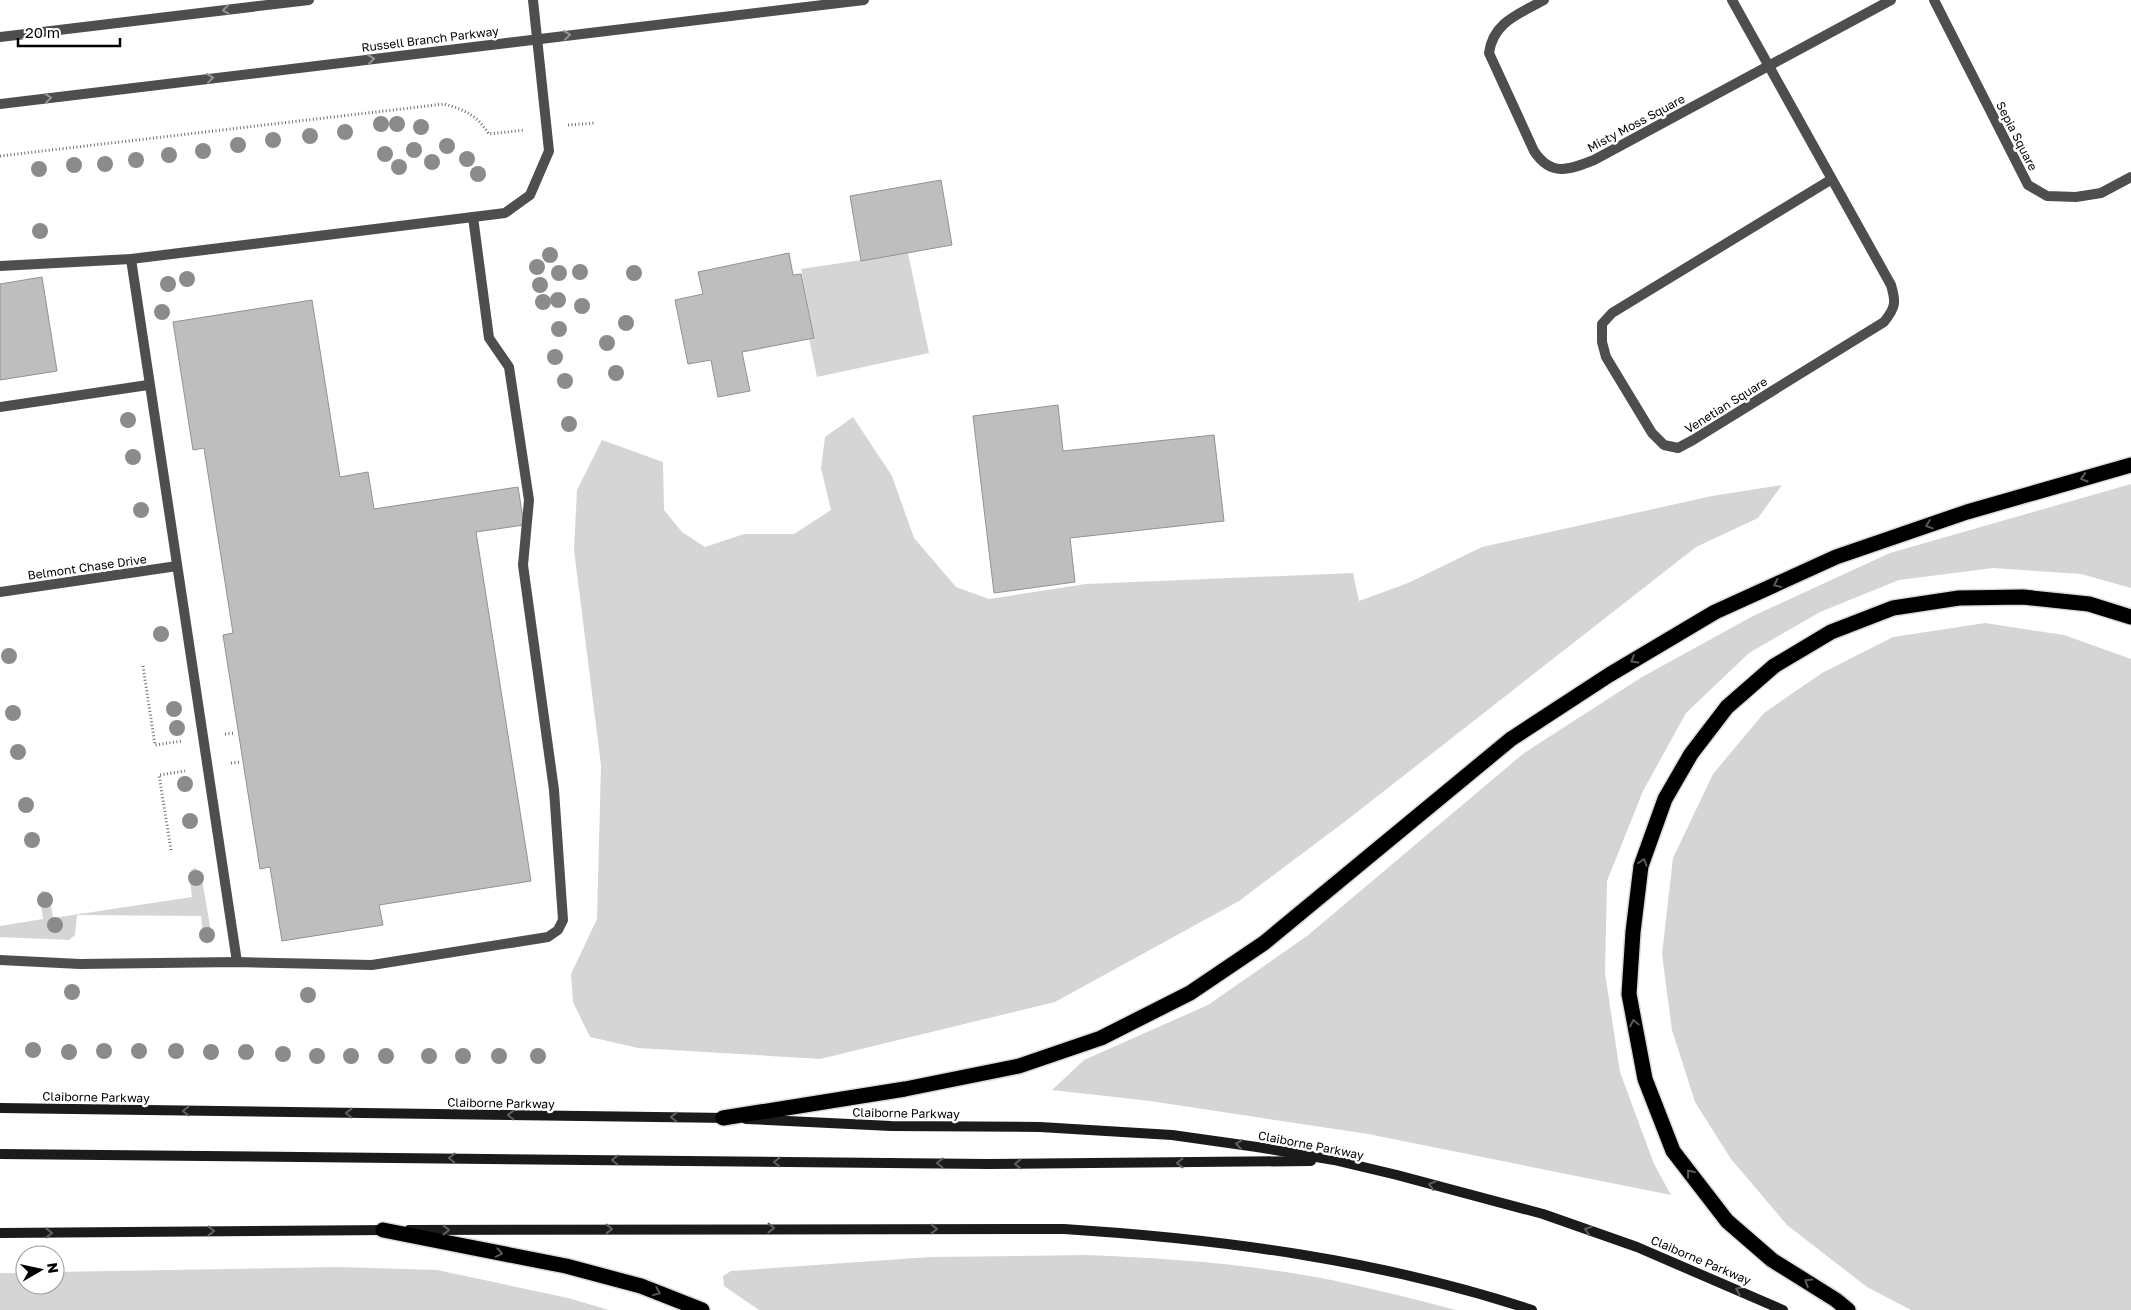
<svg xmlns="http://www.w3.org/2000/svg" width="2131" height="1310" font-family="'Golos Text',sans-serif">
<rect width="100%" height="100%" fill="#fff"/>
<g fill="#d5d5d5">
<polygon points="908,253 929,353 817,377 809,338 814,337 801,269"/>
<polygon points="853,417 892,476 914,538 956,587 989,599 1086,584 1353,573 1359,601 1408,583 1482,547 1712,496 1782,485 1758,518 1696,547 1347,820 1239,901 1055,1002 820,1059 638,1048 590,1037 573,1002 571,974 597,919 601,765 574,550 577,490 602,440 663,462 664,510 682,532 705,547 744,534 794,534 831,510 821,468 825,437"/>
<polygon points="2131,484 2131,588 2081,574 1993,568 1899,580 1820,612 1749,653 1686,713 1643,791 1607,881 1605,973 1620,1072 1654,1164 1671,1195 1368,1134 1150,1101 1052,1090 1084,1060 1208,1005 1307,936 1524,753 1642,677 1753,616 1890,553"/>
<polygon points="1985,623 2064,635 2131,659 2131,1310 1911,1310 1867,1287 1787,1225 1731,1159 1695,1102 1672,1030 1662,954 1673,858 1713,774 1764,713 1822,673 1893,637"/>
<polygon points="195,868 201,873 212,938 207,944 203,938 201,916 77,915 75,935 69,940 0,937 0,926 43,919 40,896 41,891 49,892 53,918 192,897 189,874 191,870"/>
<path d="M1087 1255C1156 1258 1225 1262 1292 1273 1348 1282 1402 1296 1456 1310H759L724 1286 723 1276 731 1271 930 1257Z"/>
<polygon points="338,1267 437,1270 568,1298 609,1310 0,1310 0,1273 25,1273 25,1285 55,1285 55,1272"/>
</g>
<g fill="#bebebe" stroke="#929292">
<polygon points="941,180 952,245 861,261 850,196"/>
<polygon points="789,253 793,275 801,274 814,338 742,352 750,391 718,397 711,360 688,364 675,300 703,294 698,272"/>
<polygon points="42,277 57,371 0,380 0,284"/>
<polygon points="312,300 340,477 368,472 374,509 518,487 524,525 476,532 531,881 379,905 383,925 282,941 270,867 260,869 223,635 233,633 204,448 193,450 173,322"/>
<polygon points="1058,405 1063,451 1214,435 1224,521 1070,538 1075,582 994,593 973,416"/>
</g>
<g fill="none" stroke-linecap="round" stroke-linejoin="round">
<g stroke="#dbdbdb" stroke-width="18">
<g id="highway">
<polyline points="723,1118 905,1089 1019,1066 1101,1038 1190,993 1264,943 1511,739 1609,675 1715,612 1836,557 1967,512 2131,465"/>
<polyline points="383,1230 566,1266 641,1286 702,1310"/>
<polyline points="1848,1310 1836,1300 1772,1260 1727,1221 1673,1151 1645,1079 1629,994 1633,932 1641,866 1665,799 1691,754 1727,707 1774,666 1831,632 1893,608 1959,598 2023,597 2089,604 2131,617"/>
</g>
</g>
<g stroke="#707070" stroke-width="3" stroke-dasharray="1 2.5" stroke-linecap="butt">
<polyline points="568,125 595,123"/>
<path d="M0 156 444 104C466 110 477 116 489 134L525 130"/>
<polyline points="143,666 155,745 182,741"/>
<polyline points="225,734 235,733"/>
<polyline points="231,763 240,762"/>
<polyline points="171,850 159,775 185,771"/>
</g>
<g stroke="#4e4e4e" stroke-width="10">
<polyline points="473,217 505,213 530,195 549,151 537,38"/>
<polyline points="131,259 237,962"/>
<polyline points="0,266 131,259 473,217 489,338 509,367 529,500 523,565 554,790 563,920 558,930 548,937 372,965 237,962 80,964 0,960"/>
<polyline points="0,407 148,385"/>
</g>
<g stroke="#4e4e4e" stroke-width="10">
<polyline points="533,0 537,38"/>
<path d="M1544 0C1519 14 1493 22 1489 53L1534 151C1551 177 1569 170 1594 160L1891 0"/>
<path d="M1732 0 1891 285C1896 302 1896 307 1884 322L1693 440 1678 448 1664 445 1652 433 1606 357 1602 342V324L1612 313 1832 179"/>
<polyline points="1934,0 2028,185 2047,196 2076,197 2101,193 2131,177"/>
<polyline points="0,37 309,0"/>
<polyline points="0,104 864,0"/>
<polyline points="0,592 177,566"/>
</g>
<g stroke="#1b1b1b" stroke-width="10">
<polyline points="0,1108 729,1118"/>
<polyline points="746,1119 891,1126 1040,1127 1172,1135 1257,1147 1334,1160 1397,1175 1543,1214 1637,1247 1783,1310"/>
<polyline points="0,1154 988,1164 1311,1161"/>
<path d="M409 1230 1064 1229C1222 1239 1381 1260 1532 1310"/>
<polyline points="0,1233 390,1230"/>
</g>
<use href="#highway" stroke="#000" stroke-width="15"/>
</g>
<g fill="#8b8b8b">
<circle cx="381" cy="124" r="8"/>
<circle cx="397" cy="124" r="8"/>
<circle cx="421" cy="127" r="8"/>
<circle cx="345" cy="132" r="8"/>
<circle cx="310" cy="136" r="8"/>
<circle cx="273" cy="140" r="8"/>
<circle cx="238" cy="145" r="8"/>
<circle cx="447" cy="146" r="8"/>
<circle cx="414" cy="150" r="8"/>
<circle cx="203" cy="151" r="8"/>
<circle cx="385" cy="154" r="8"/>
<circle cx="169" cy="155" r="8"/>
<circle cx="467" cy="159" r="8"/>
<circle cx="136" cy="160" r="8"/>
<circle cx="432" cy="162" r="8"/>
<circle cx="105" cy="164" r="8"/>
<circle cx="74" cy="165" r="8"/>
<circle cx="399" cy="167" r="8"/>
<circle cx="39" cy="169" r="8"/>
<circle cx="478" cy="174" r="8"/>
<circle cx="40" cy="231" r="8"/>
<circle cx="550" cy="255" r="8"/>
<circle cx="537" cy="267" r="8"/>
<circle cx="580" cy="272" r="8"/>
<circle cx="559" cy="273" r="8"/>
<circle cx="634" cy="273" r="8"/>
<circle cx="187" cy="279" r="8"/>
<circle cx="168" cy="284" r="8"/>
<circle cx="540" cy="285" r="8"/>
<circle cx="558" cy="300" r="8"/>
<circle cx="543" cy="302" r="8"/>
<circle cx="582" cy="306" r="8"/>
<circle cx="162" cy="312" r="8"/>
<circle cx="626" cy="323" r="8"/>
<circle cx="559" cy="329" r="8"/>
<circle cx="607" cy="343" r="8"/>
<circle cx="555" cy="357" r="8"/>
<circle cx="616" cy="373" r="8"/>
<circle cx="565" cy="381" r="8"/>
<circle cx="128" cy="420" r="8"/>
<circle cx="569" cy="424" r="8"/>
<circle cx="133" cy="457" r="8"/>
<circle cx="141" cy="510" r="8"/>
<circle cx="161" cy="634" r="8"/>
<circle cx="9" cy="656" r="8"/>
<circle cx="174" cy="709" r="8"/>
<circle cx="13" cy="713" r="8"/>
<circle cx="177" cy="728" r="8"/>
<circle cx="18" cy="752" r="8"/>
<circle cx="185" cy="784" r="8"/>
<circle cx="26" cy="805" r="8"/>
<circle cx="190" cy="821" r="8"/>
<circle cx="32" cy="840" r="8"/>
<circle cx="196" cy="878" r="8"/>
<circle cx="45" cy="900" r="8"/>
<circle cx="55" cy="925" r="8"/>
<circle cx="207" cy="935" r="8"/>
<circle cx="72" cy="992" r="8"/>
<circle cx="308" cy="995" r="8"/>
<circle cx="33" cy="1050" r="8"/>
<circle cx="104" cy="1051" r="8"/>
<circle cx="139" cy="1051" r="8"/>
<circle cx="176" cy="1051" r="8"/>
<circle cx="69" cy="1052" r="8"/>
<circle cx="211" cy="1052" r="8"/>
<circle cx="246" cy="1052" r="8"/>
<circle cx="283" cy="1054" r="8"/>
<circle cx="317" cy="1056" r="8"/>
<circle cx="351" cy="1056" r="8"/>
<circle cx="386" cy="1056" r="8"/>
<circle cx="429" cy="1056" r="8"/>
<circle cx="463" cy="1056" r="8"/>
<circle cx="499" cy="1056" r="8"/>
<circle cx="538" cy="1056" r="8"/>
</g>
<defs><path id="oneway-chevron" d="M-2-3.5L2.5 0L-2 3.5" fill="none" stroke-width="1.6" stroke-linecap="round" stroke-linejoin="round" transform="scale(1.25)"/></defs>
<g stroke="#959595">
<use href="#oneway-chevron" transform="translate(226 10) rotate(173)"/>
<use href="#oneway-chevron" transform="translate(567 35) rotate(-7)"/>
<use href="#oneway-chevron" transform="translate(371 59) rotate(-7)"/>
<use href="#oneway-chevron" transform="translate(210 78) rotate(-7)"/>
<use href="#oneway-chevron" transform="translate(48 98) rotate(-7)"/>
</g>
<g stroke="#595959">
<use href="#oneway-chevron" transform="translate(2084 478) rotate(164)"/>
<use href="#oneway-chevron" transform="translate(1929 525) rotate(161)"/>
<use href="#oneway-chevron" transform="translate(1777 584) rotate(155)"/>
<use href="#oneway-chevron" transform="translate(1634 660) rotate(149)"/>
<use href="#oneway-chevron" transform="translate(1643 862) rotate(-74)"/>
<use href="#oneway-chevron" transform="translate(1634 1023) rotate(-101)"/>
<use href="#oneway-chevron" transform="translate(1690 1173) rotate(-128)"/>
<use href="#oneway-chevron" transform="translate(499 1253) rotate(11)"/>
<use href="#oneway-chevron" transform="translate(1808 1282) rotate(-148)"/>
<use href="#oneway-chevron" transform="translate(657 1292) rotate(22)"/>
</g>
<g stroke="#5f5f5f">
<use href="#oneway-chevron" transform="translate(186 1111) rotate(-179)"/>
<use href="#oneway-chevron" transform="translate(349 1113) rotate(-179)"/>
<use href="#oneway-chevron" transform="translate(511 1115) rotate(-179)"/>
<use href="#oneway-chevron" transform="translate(674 1117) rotate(-179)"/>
<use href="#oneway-chevron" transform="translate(1239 1144) rotate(-172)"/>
<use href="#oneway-chevron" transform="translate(452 1158) rotate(-179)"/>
<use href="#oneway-chevron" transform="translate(615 1160) rotate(-179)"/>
<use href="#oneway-chevron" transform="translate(777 1162) rotate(-179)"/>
<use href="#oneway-chevron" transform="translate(940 1163) rotate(-179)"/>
<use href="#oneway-chevron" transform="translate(1180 1163) rotate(180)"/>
<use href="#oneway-chevron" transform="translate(1018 1164) rotate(179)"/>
<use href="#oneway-chevron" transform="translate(1432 1185) rotate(-165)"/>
<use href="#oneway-chevron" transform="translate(771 1228)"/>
<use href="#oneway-chevron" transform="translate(609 1229)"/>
<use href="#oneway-chevron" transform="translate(934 1229)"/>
<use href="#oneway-chevron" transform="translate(446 1230)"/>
<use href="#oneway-chevron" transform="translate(1588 1230) rotate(-161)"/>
<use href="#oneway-chevron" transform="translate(211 1231)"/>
<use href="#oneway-chevron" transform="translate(49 1233)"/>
<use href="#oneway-chevron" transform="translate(1739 1290) rotate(-157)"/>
</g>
<g text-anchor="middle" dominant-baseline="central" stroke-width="5" stroke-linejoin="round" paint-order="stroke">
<g font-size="12" fill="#000" stroke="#fff">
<text transform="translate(430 39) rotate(-7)">Russell Branch Parkway</text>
<text transform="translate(1636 123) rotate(-28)">Misty Moss Square</text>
<text transform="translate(2017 136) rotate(63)">Sepia Square</text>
<text transform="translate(1726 405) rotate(-32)">Venetian Square</text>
<text transform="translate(87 567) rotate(-8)">Belmont Chase Drive</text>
<text transform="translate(96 1097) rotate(1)">Claiborne Parkway</text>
<text transform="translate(501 1103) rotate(1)">Claiborne Parkway</text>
<text transform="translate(906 1113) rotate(1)">Claiborne Parkway</text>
<text transform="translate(1311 1145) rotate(11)">Claiborne Parkway</text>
<text transform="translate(1701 1260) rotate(23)">Claiborne Parkway</text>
</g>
</g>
<g transform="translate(40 1270) rotate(81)"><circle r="24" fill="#ffffff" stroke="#999999"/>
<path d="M0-4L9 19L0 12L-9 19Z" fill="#000000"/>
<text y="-8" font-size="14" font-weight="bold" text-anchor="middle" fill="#000000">N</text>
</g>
<path d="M18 38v8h102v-8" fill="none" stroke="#000000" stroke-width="2.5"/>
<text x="25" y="38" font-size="15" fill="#000000" stroke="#ffffff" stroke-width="4" paint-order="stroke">20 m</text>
</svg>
